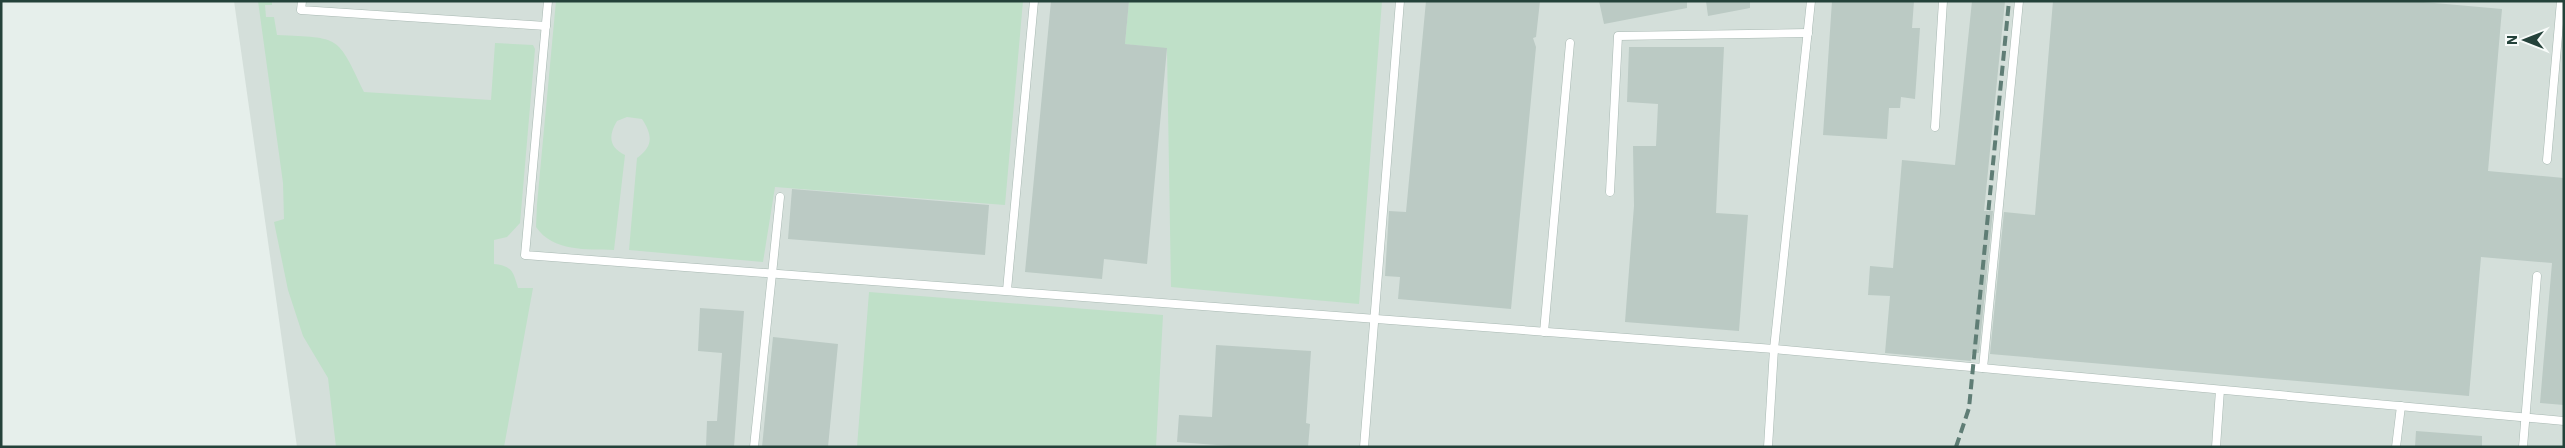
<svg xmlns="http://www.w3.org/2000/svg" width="2565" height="448" font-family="'IBM Plex Sans',sans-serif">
<rect width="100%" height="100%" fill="#e6efeb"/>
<polygon fill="#d4dfda" points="234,1 2564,1 2564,447 297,447"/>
<g fill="#bfe0c8">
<path d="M258 1H272V5H265L266 17H274L277 35C341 38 337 35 364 92L491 100 495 43 533 45 535 49 520 223 507 237 494 240V264C512 266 513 271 518 288H533L504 447H336L328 378 303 336 288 290 274 222 284 219 283 183Z"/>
<path d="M556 1H1023L1005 205 775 187 763 262 629 250 637 158C653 146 653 136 642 119L627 117 617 121C608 136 609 147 625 155L614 250C587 249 553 252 536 227L537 204Z"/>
<polygon points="1129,1 1382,1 1359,304 1171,287 1167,49 1125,44"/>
<polygon points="869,292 1163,315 1156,447 857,447"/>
</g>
<g fill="#bbcac4">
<polygon points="1051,1 1129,1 1125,44 1167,48 1147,264 1104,259 1102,279 1025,272"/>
<polygon points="1426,1 1540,1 1536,37 1533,38 1536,47 1511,309 1398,299 1400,277 1385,276 1389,211 1406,212"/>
<polygon points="1599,1 1687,1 1687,8 1604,24"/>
<polygon points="1706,1 1750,1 1750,8 1708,16"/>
<polygon points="1832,1 1914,1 1912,28 1920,28 1915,99 1901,97 1900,108 1889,108 1887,139 1823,135"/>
<polygon points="1972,1 2005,1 1984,211 1993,211 1979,353 1972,353 1971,361 1885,353 1890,296 1868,295 1870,266 1893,268 1902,160 1955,165"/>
<polygon points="2053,1 2412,1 2502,9 2488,171 2564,178 2564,405 2540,403 2552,263 2481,257 2469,396 1990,354 2004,212 2035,215"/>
<polygon points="1629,47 1724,47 1716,213 1748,215 1739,331 1625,322 1634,206 1633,146 1656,146 1658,104 1627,102"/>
<polygon points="792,189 989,205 985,255 788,239"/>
<polygon points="700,308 744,311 734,447 706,447 707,421 717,421 722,353 698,351"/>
<polygon points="773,337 838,344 828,447 762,447"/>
<polygon points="1216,345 1311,351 1306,423 1310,424 1308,447 1243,447 1177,442 1179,415 1212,417"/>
<polygon points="2416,431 2482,436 2482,447 2415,447"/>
</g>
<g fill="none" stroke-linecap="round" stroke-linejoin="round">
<g stroke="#a8b8b2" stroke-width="9">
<g id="service">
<polyline points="302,1 301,10 546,26"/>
<polyline points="548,1 525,255 1774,349 2564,421"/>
<polyline points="1935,127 1943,1"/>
<polyline points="2547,160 2561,1"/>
<polyline points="1610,192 1618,36 1808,33"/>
<polyline points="1007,290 1034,1"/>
<polyline points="1544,332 1570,43"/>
<polyline points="1983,368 2019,1"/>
<polyline points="754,447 780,197"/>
<polyline points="1364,447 1400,1"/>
<polyline points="1768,447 1774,349 1811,1"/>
<polyline points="2216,447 2220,390"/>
<polyline points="2396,447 2401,406"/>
<polyline points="2523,447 2537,276"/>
</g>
</g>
<use href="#service" stroke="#fff" stroke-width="8"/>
<polyline stroke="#5f7d75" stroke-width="4" stroke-dasharray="10 5" stroke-linecap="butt" points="1956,447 1969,408 2009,1"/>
</g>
<rect width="2565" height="448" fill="none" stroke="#24423a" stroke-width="5"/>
<g transform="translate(2525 40) rotate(270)" stroke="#f7fbf9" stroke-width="4" paint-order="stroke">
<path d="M0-4L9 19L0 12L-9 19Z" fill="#24423a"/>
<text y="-8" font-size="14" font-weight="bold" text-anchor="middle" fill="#24423a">N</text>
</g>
</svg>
